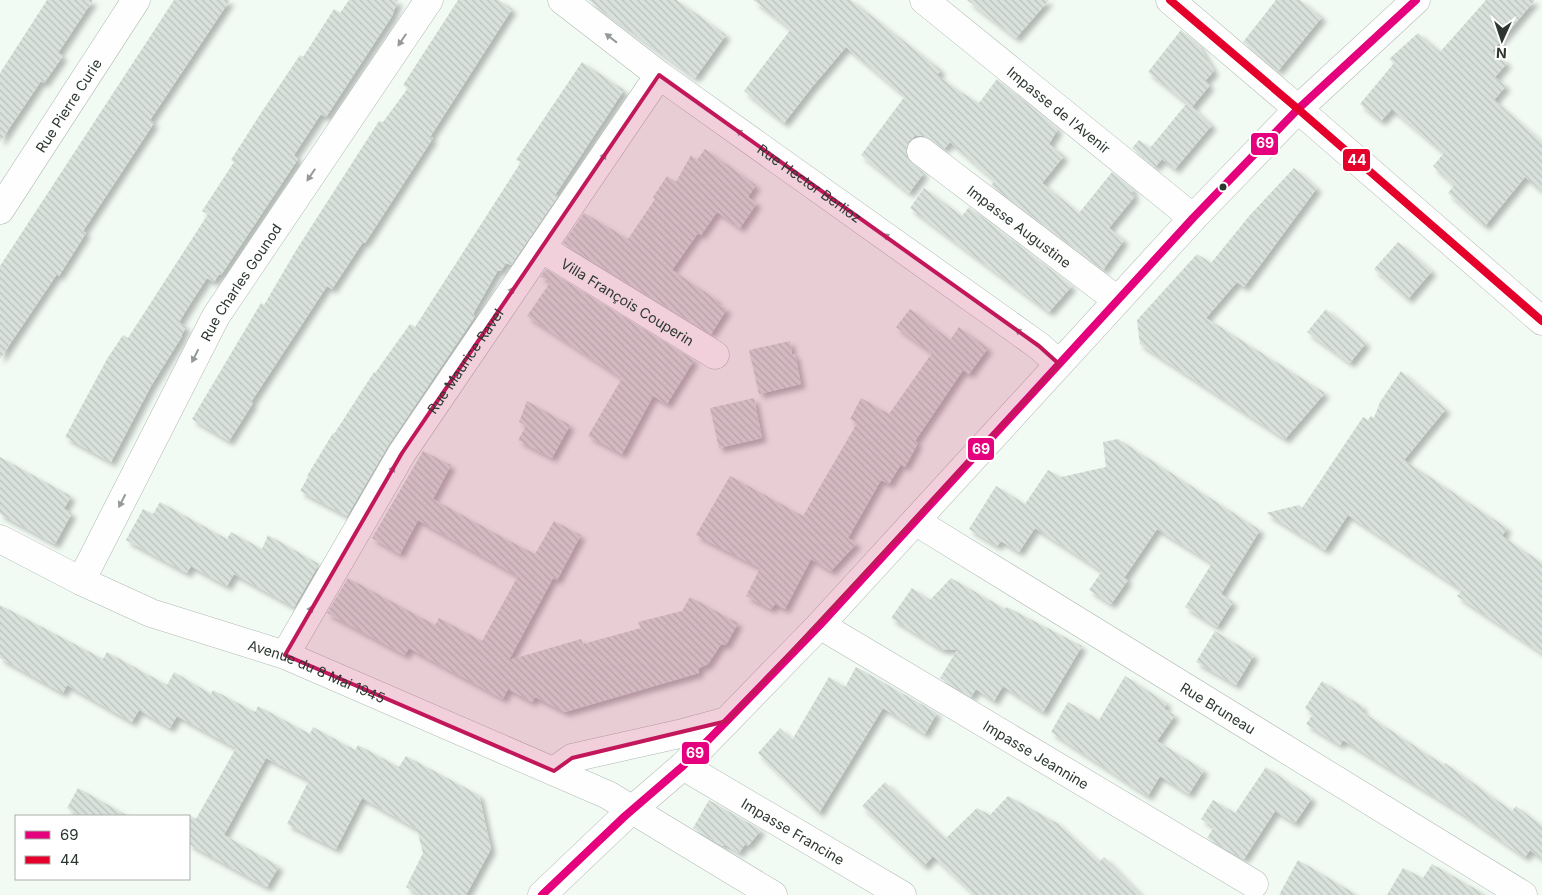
<svg xmlns="http://www.w3.org/2000/svg" width="1542" height="895" font-family="Inter,sans-serif">
<defs>
<pattern id="building-back-hatch" width="6" height="6" patternUnits="userSpaceOnUse" patternTransform="scale(1.25)"><rect width="6" height="6" fill="#d8e1db"/><path d="M-1 5l2 2M0 0l6 6M5-1l2 2" fill="none" stroke="#bac2bc"/></pattern>
<filter id="shadow"><feDropShadow dx="4.5" dy="4.5" stdDeviation="2.5" flood-color="#0004"/></filter>
</defs>
<rect width="100%" height="100%" fill="#f2faf4"/>
<g fill="url(#building-back-hatch)" filter="url(#shadow)">
<polygon points="47,0 93,0 58,53 63,56 44,83 41,81 0,142 0,73"/>
<polygon points="174,0 230,0 150,120 154,123 83,231 86,233 59,276 57,274 0,359 0,266"/>
<polygon points="349,0 398,0 392,16 326,117 321,114 294,155 298,159 221,275 219,274 214,282 207,278 192,301 179,322 186,327 181,336 182,336 151,386 111,462 65,437 107,359 123,335 128,338 208,214 202,211 234,162 231,160 259,116 300,55 303,57 334,9 340,13"/>
<polygon points="458,0 499,0 512,9 430,137 433,138 365,243 363,242 332,289 327,286 251,402 253,403 229,441 192,419 261,303 264,305 295,252 379,121 383,122 408,88 403,85"/>
<polygon points="588,0 677,0 726,35 695,78"/>
<polygon points="753,0 851,0 941,70 937,75 959,91 979,103 997,79 1058,129 1049,144 1064,156 1042,183 1079,213 1112,172 1134,190 1131,193 1135,196 1109,228 1124,240 1103,270 991,185 995,181 950,142 944,149 930,139 923,136 915,136 909,141 906,150 907,157 912,163 924,173 909,193 861,155 905,96 846,47 812,87 784,123 744,91 791,29"/>
<polygon points="967,0 1049,0 1016,38"/>
<polygon points="1276,0 1300,0 1322,17 1278,71 1243,42"/>
<polygon points="1486,0 1535,0 1492,51 1507,63 1495,77 1506,86 1494,100 1542,142 1542,191 1525,177 1485,226 1448,193 1454,185 1433,166 1444,153 1392,109 1381,121 1360,104 1394,63 1389,59 1418,33 1440,52"/>
<polygon points="1181,30 1198,44 1214,71 1205,81 1210,85 1192,107 1212,125 1175,169 1162,159 1155,167 1132,148 1139,140 1150,148 1187,103 1148,72"/>
<polygon points="582,62 624,90 555,195 558,196 511,265 506,263 501,271 498,270 473,314 475,316 389,444 347,516 300,491 308,477 307,476 333,433 334,434 374,372 375,373 410,324 415,327 521,162 516,160"/>
<polygon points="705,149 756,185 748,197 757,203 740,228 717,212 701,235 698,233 672,270 717,300 716,303 727,309 711,334 563,243 584,213 628,239 655,199 653,197 667,176 676,182 691,155 697,160"/>
<polygon points="1294,168 1317,188 1244,287 1237,282 1206,318 1325,393 1285,439 1140,344 1137,320 1197,254 1211,263 1250,215"/>
<polygon points="924,188 962,216 969,207 1072,286 1049,312 910,208"/>
<polygon points="1398,242 1432,271 1408,299 1374,269"/>
<polygon points="546,269 694,360 667,404 653,396 622,454 588,436 622,378 527,316 551,281 540,277"/>
<polygon points="910,309 950,340 959,327 988,348 969,374 963,370 915,441 918,443 905,467 901,464 889,484 881,480 848,538 857,543 831,571 811,559 785,609 775,604 771,609 746,596 760,568 696,535 730,476 803,516 857,423 850,419 861,398 889,414 932,353 896,327"/>
<polygon points="1326,309 1366,343 1350,363 1307,332"/>
<polygon points="790,341 792,354 795,354 801,384 759,394 749,350"/>
<polygon points="1401,371 1446,409 1404,460 1507,528 1502,536 1542,563 1542,653 1457,596 1462,590 1348,515 1325,550 1266,513 1299,505 1302,508 1363,417 1368,420 1371,416 1374,418 1380,402"/>
<polygon points="754,398 762,438 719,448 710,408"/>
<polygon points="527,401 570,425 552,458 518,440 526,426 519,422"/>
<polygon points="1118,439 1260,530 1221,594 1233,602 1217,627 1185,607 1212,563 1157,529 1124,578 1128,580 1111,604 1089,590 1102,571 1035,528 1019,552 1001,541 997,546 969,529 996,486 1025,504 1048,470 1061,477 1106,467 1103,442"/>
<polygon points="423,451 451,465 433,499 502,537 535,554 554,521 581,535 557,580 553,578 509,660 581,639 583,644 641,628 638,622 682,611 690,597 738,623 726,645 721,644 708,664 699,668 699,673 565,712 535,697 532,702 508,689 503,699 409,648 405,655 327,613 348,578 435,625 439,618 482,641 518,576 418,520 400,554 372,538"/>
<polygon points="0,457 71,496 64,509 72,513 55,544 0,514"/>
<polygon points="160,502 227,539 231,532 262,549 268,535 319,564 294,607 234,574 227,586 191,566 187,573 126,540 143,509 153,514"/>
<polygon points="951,578 1005,609 1007,607 1082,646 1043,712 1003,686 994,701 976,689 971,697 940,678 957,650 941,649 891,618 912,588 930,600"/>
<polygon points="0,605 103,659 107,652 167,685 174,672 211,694 213,690 255,712 258,706 310,734 313,727 355,750 358,745 399,767 406,756 479,795 491,849 466,895 420,895 406,887 423,853 417,829 362,798 336,849 287,824 309,780 266,758 224,835 279,866 267,887 189,844 189,815 196,819 236,748 177,716 170,728 139,710 132,722 67,685 63,693 0,658"/>
<polygon points="1215,631 1254,655 1236,685 1196,662"/>
<polygon points="856,667 937,713 925,734 883,708 819,813 758,753 780,728 792,740 829,677 845,687"/>
<polygon points="1125,676 1167,703 1164,709 1175,715 1157,741 1204,770 1189,794 1160,776 1148,796 1051,732 1068,702 1099,720"/>
<polygon points="1322,681 1363,707 1361,711 1444,765 1445,763 1512,811 1516,806 1542,826 1542,859 1530,850 1525,857 1463,814 1400,775 1343,740 1340,745 1306,724 1313,714 1305,708"/>
<polygon points="1266,767 1312,798 1295,823 1275,811 1244,859 1207,838 1214,827 1201,819 1213,800 1235,813"/>
<polygon points="885,782 945,839 977,808 990,815 1008,796 1057,823 1099,862 1104,857 1141,895 975,895 933,856 924,866 862,806"/>
<polygon points="78,788 128,816 81,816 67,808"/>
<polygon points="709,800 761,830 748,846 745,844 739,853 724,844 723,846 693,828"/>
<polygon points="1298,860 1322,874 1357,895 1279,895"/>
<polygon points="1432,864 1486,895 1387,895 1403,868 1423,878"/>
</g>
<g fill="none" stroke-linecap="round" stroke-linejoin="round">
<g stroke="#b1b9b3" stroke-width="29">
<g id="minor">
<path id="s1" d="M562 0 659 75 1039 346 1059 364"/>
<path id="s2" d="M924 0 1193 218"/>
<polyline points="1170,0 1298,109 1542,321"/>
<path id="s3" d="M921 151 1117 300"/>
<path id="s4" d="M0 210 136 0"/>
<path id="s5" d="M541 248 715 355"/>
<path id="s6" d="M915 521 1523 895"/>
<path id="s7" d="M0 539 81 581 151 613 285 655 608 795 773 895"/>
<path id="s8" d="M81 581 216 316 429 0"/>
<path id="s9" d="M820 625 1254 884"/>
<path id="s10" d="M285 655 402 453 659 75"/>
<path id="s11" d="M683 766 902 895"/>
<polyline points="554,771 572,758 679,734 727,721"/>
</g>
</g>
<g stroke="#b1b9b3" stroke-width="29">
<polyline id="secondary" points="542,895 625,816 683,766 820,625 1193,218 1298,109 1416,0"/>
</g>
<use href="#minor" stroke="#fdfefd" stroke-width="28"/>
<use href="#secondary" stroke="#fdfefd" stroke-width="28"/>
<g stroke="#fff" stroke-width="11">
<polyline id="bus-1" points="542,895 625,816 683,766 820,625 1193,218 1298,109 1416,0"/>
</g>
<g stroke="#fff" stroke-width="11">
<polyline id="bus-2" points="1170,0 1298,109 1542,321"/>
</g>
<use href="#bus-1" stroke="#e5007d" stroke-width="8"/>
<use href="#bus-2" stroke="#e4002b" stroke-width="8"/>
</g>
<defs><path id="oneway-solid" d="M-6-.8H1V-3.2L6.5 0L1 3.2V.8H-6Z" transform="scale(1.25)"/></defs>
<g fill="#959a96">
<use href="#oneway-solid" transform="translate(611 38) rotate(-142)"/>
<use href="#oneway-solid" transform="translate(402 40) rotate(124)"/>
<use href="#oneway-solid" transform="translate(742 134) rotate(-145)"/>
<use href="#oneway-solid" transform="translate(602 159) rotate(-56)"/>
<use href="#oneway-solid" transform="translate(311 175) rotate(124)"/>
<use href="#oneway-solid" transform="translate(889 238) rotate(-145)"/>
<use href="#oneway-solid" transform="translate(510 293) rotate(-56)"/>
<use href="#oneway-solid" transform="translate(1021 333) rotate(-145)"/>
<use href="#oneway-solid" transform="translate(195 356) rotate(117)"/>
<use href="#oneway-solid" transform="translate(391 472) rotate(-60)"/>
<use href="#oneway-solid" transform="translate(122 501) rotate(117)"/>
<use href="#oneway-solid" transform="translate(309 612) rotate(-60)"/>
</g>
<path fill="#c2185b" fill-opacity="0.2" stroke="#c2185b" stroke-width="4" stroke-linejoin="round" d="M659 75 1039 346 1059 364 727 721 572 758 554 771 285 655 402 453Z"/>
<circle fill="#2d3730" stroke="#fff" stroke-width="2" cx="1223" cy="187" r="4.5"/>
<g text-anchor="middle" dominant-baseline="central" stroke-width="4" stroke-linejoin="round" paint-order="stroke">
<g font-size="14" fill="#2d3730" stroke="#fff">
<text stroke="none"><textPath href="#s4" startOffset="125">Rue Pierre Curie</textPath></text>
<text stroke="none"><textPath href="#s2" startOffset="174">Impasse de l'Avenir</textPath></text>
<text stroke="none"><textPath href="#s1" startOffset="308">Rue Hector Berlioz</textPath></text>
<text stroke="none"><textPath href="#s3" startOffset="124">Impasse Augustine</textPath></text>
<text stroke="none"><textPath href="#s8" startOffset="339">Rue Charles Gounod</textPath></text>
<text stroke="none"><textPath href="#s5" startOffset="102">Villa François Couperin</textPath></text>
<text stroke="none"><textPath href="#s10" startOffset="345">Rue Maurice Ravel</textPath></text>
<text stroke="none"><textPath href="#s7" startOffset="344">Avenue du 8 Mai 1945</textPath></text>
<text stroke="none"><textPath href="#s6" startOffset="356">Rue Bruneau</textPath></text>
<text stroke="none"><textPath href="#s9" startOffset="252">Impasse Jeannine</textPath></text>
<text stroke="none"><textPath href="#s11" startOffset="128">Impasse Francine</textPath></text>
</g>
</g>
<g stroke="#fff" stroke-width="2">
<rect x="1250" y="132" width="29" height="24" rx="5" fill="#e5007d"/>
<rect x="1342" y="148" width="29" height="24" rx="5" fill="#e4002b"/>
<rect x="967" y="437" width="28" height="24" rx="5" fill="#e5007d"/>
<rect x="681" y="741" width="29" height="24" rx="5" fill="#e5007d"/>
</g>
<g font-size="14" text-anchor="middle" font-weight="bold" fill="#fff">
<text x="1265" y="148">69</text>
<text x="1357" y="165">44</text>
<text x="981" y="454">69</text>
<text x="695" y="758">69</text>
</g>
<rect x="15" y="815" width="175" height="65" fill="#ffffff" stroke="#abafac"/>
<rect x="25" y="831" width="25" height="8" fill="#e5007d" stroke="#abafac"/>
<text x="60" y="840" font-size="15" fill="#2d3730">69</text>
<rect x="25" y="856" width="25" height="8" fill="#e4002b" stroke="#abafac"/>
<text x="60" y="865" font-size="15" fill="#2d3730">44</text>
<g transform="translate(1502 40) rotate(183)" stroke="#ffffff" stroke-width="4" paint-order="stroke">
<path d="M0-4L9 19L0 12L-9 19Z" fill="#2d3730"/>
<text y="-8" font-size="14" font-weight="bold" text-anchor="middle" fill="#2d3730">N</text>
</g>
</svg>
